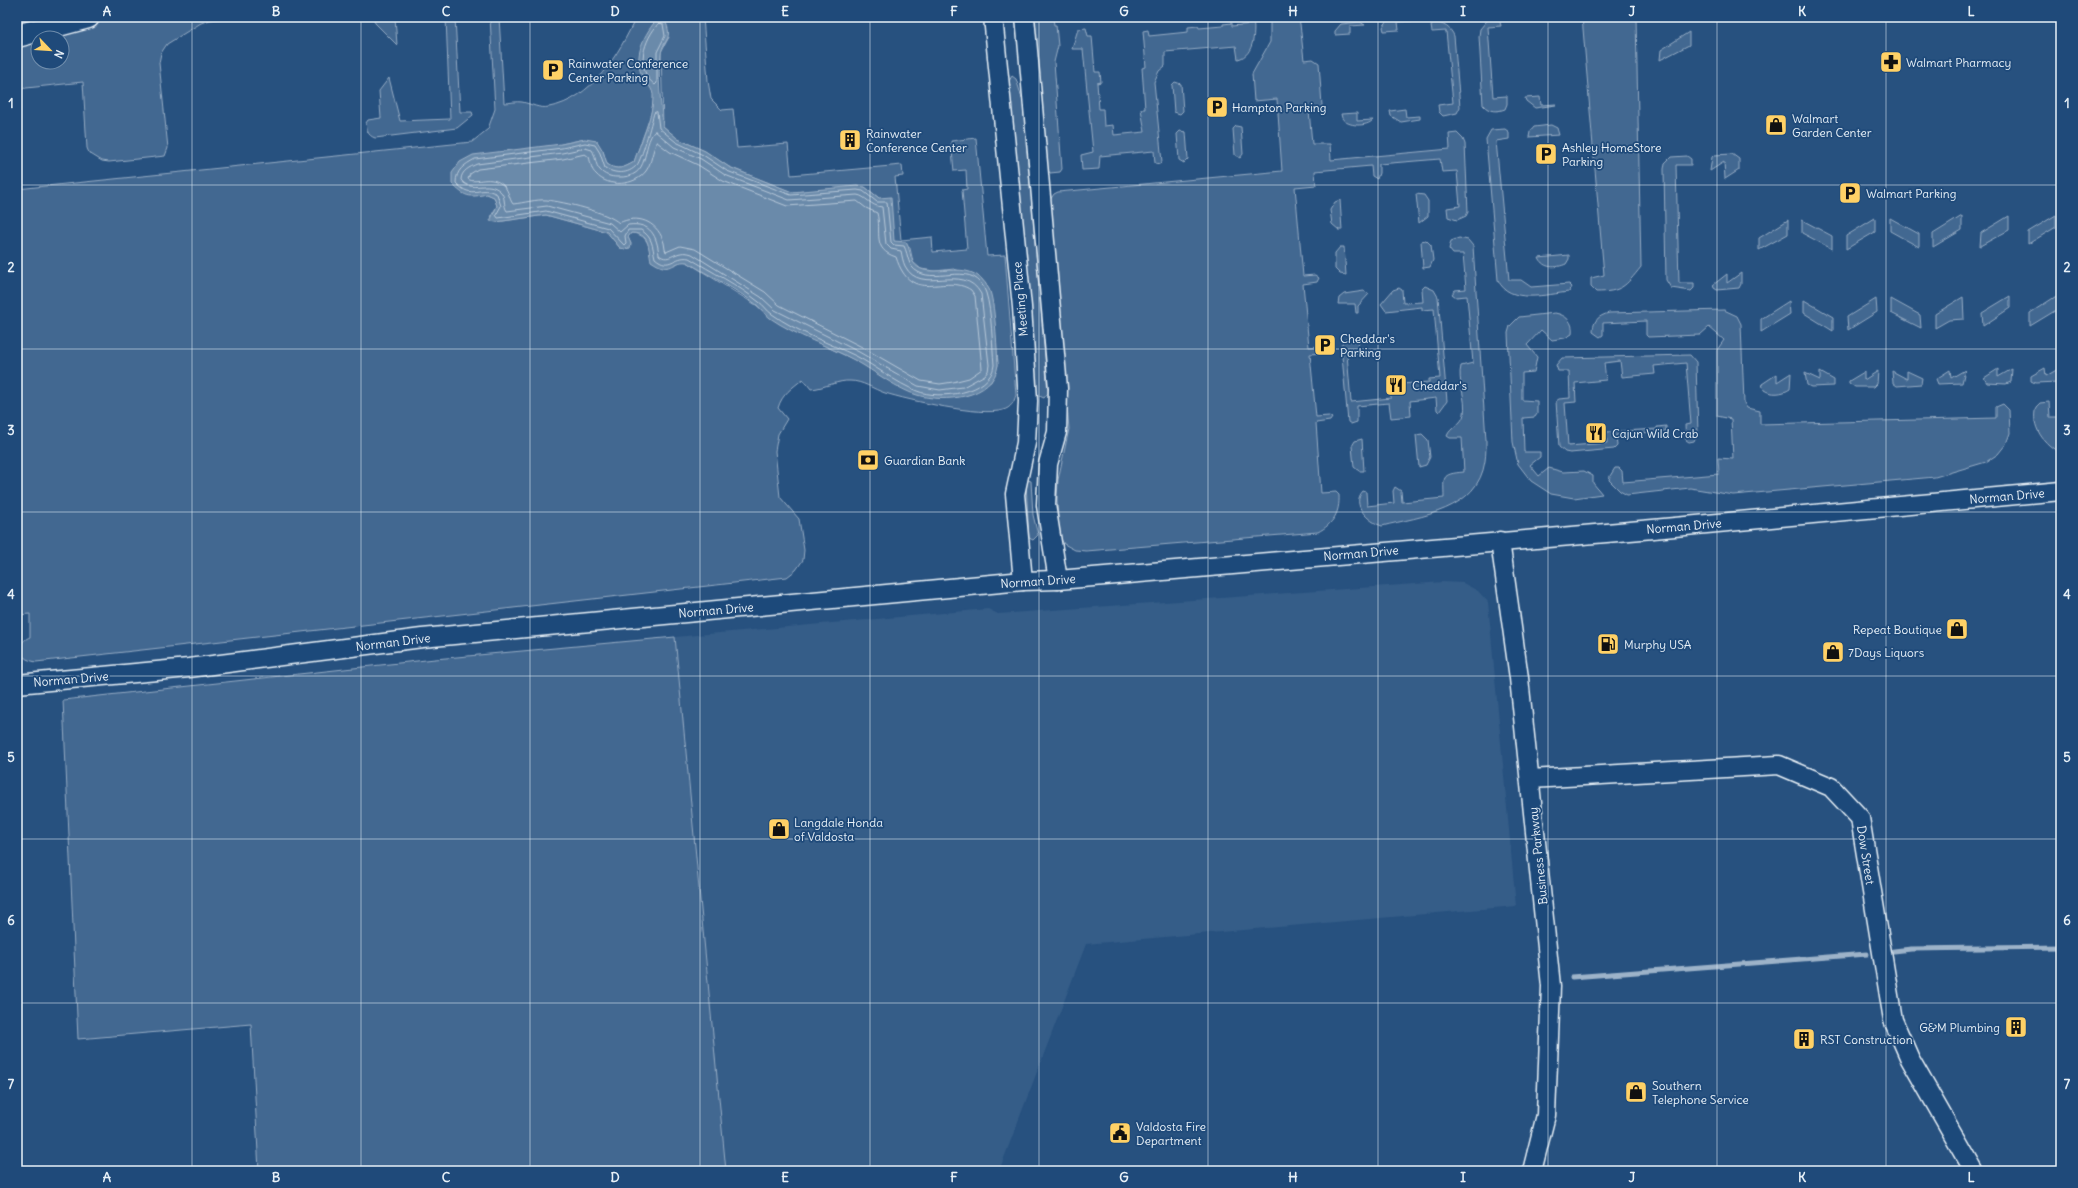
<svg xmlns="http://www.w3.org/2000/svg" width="2078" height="1188" font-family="Delius,sans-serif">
<rect width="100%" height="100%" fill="#27517f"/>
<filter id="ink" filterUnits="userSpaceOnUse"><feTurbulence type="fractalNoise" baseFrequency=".025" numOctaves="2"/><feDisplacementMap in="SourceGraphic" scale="8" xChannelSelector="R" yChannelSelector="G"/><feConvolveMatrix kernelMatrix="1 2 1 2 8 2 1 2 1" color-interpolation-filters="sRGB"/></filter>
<g filter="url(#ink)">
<polygon fill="#355d88" points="1443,582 1463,583 1478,591 1488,602 1516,906 1086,944 999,1171 726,1171 675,637 988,609 998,614"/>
<g fill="#436891" stroke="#96acc4" fill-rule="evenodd">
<path d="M17 17H234L210 20 201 23 167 44 161 53 159 63 168 148 165 156 109 162 102 161 89 153 87 148 83 82 17 89ZM38 38H62V62H38Z"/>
<polygon points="373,17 395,17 397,45 375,23"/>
<path d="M446 17H455L460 112H472L473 115 457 128 375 138C367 135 367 130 366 123L368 120 381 118 379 91 389 78 400 121 450 119Z"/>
<path d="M490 17H499L504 103C510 103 516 101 522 102 532 104 539 109 549 107 591 100 620 53 636 17H703L708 81 711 99 722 110 733 109 737 148 788 144 791 175 902 165 903 176 895 177 901 240 932 237 933 252 967 249 962 190 967 189 966 170 954 171 951 141 976 138 987 256 1005 255 1016 395C1014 402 1011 408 1003 410 981 417 908 400 885 393 873 389 863 381 850 381 839 380 824 388 811 389L803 379C792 388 782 394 778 408L787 419 778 434 775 451 780 497 799 519 804 550 803 560 796 570 787 577 36 662C32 661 27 660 24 657 15 650 22 640 30 637V614L17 615V189L472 142 488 129 495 109ZM669 37 661 52 663 126 678 139 705 151 729 167 792 192 865 187 879 198 894 241 910 248 913 262 921 269 935 271 954 269 981 278 989 290 995 328 998 365 991 382 966 395 855 360 810 339 770 317 756 305 687 262 681 261 675 265 650 254C649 241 644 234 631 233L628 237 631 244 620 248 607 232 546 215 496 222 491 216 497 206 494 197 487 194 561 144 585 139 603 151 607 164C617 171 624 168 634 162 639 146 654 112 654 96 653 89 647 83 643 78Z"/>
<polygon points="1034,17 1053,17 1054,25 1056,25 1058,46 1054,62 1062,169 1060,172 1050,173 1048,170"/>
<path d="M1250 17H1253C1255 31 1255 55 1238 59L1236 46 1165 52V66L1159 71 1154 82 1162 162 1160 164 1155 163 1154 151 1100 156 1099 169 1082 170 1081 155 1093 152 1083 49H1072L1078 29 1086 28 1088 36H1092L1095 72H1100L1101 82 1097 83 1099 109H1103L1104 126 1113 125 1114 135 1145 132 1141 109H1145L1142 68 1146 67 1143 31 1148 30 1149 36 1188 32V27L1198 26 1199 28 1223 26V24L1232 23V26L1251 24Z"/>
<path d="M1270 17H1297L1300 24 1304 60 1313 59 1319 63 1322 106 1319 109 1309 110 1312 144H1330L1331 160 1450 149 1449 134 1457 133 1463 139 1465 144 1468 212 1466 216 1457 220 1448 217 1447 208 1460 206 1457 171 1442 172 1440 159 1379 164V173L1377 179 1372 176 1371 166 1315 171 1316 185 1295 187 1303 276 1315 275 1319 278 1317 282 1303 284 1309 347 1322 346 1325 348 1323 353 1310 354 1316 417 1329 416 1332 418 1330 421 1316 423 1321 493 1336 492 1339 495C1340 513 1333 524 1318 532L1086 551 1075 550 1064 544 1059 536 1057 500 1058 480 1069 429 1050 200 1054 194 1058 192 1282 171 1277 99 1254 101 1252 74 1270 42Z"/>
<path d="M1490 17 1499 18 1501 26 1488 27 1493 97 1507 96V104L1505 109C1497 112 1489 112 1483 105L1479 36 1480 29Z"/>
<path d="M1582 17H1636L1641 267C1625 287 1621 292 1596 292L1591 287V278L1604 275Z"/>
<polygon points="1408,18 1413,21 1398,22 1399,30 1384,31 1383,27 1388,20"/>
<polygon points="1360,22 1365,25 1350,26 1350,34 1335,35 1335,31 1341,24"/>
<path d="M1435 23C1443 23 1451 28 1454 36L1460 107 1457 113 1443 116 1439 112 1438 105 1453 103 1446 31 1432 32 1431 26Z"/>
<polygon points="1689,32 1689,45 1660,60 1661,50"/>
<polygon points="1012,76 1016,79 1023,101 1048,393 1044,398 1037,395 1009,81"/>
<polygon points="1175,82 1181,84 1183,111 1180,114 1174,112 1172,85"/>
<polygon points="1540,97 1541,105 1556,104 1556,105 1535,108 1526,101 1525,98"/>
<polygon points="1405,109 1406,117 1420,116 1420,119 1401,122 1391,116 1390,111"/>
<path d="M1357 113V121L1373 120C1367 127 1347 127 1342 118L1341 114Z"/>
<polygon points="1551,125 1557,128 1559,135 1529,137 1530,132 1534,127"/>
<polygon points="1236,126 1241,127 1243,154 1240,158 1235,155 1233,129"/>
<path d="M1505 129 1509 132V139L1496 141 1509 280H1521L1531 287 1569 284 1572 287 1569 292C1548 294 1509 305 1498 280L1486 139 1491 130Z"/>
<polygon points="1180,131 1186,132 1188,159 1184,163 1179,160 1177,134"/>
<polygon points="1732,154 1739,159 1739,170 1725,179 1724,162 1710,171 1712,157 1714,155"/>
<polygon points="1687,156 1691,159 1691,165 1676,165 1679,283 1694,283 1694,288 1691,291 1671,288 1666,280 1664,169 1665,163 1671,157"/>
<polygon points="1416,194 1424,195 1428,201 1428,216 1419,223"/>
<polygon points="1340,200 1342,230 1339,230 1332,224 1330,210 1335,202"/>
<polygon points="2056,215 2056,227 2028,244 2028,232"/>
<polygon points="1962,216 1962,230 1933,247 1933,234"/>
<polygon points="2009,216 2009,230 1980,246 1981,233"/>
<polygon points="1875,218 1875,232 1846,249 1846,236"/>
<polygon points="1890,218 1919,234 1919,247 1890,231"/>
<polygon points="1788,220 1788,234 1759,250 1759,238"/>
<polygon points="1802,220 1832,236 1832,249 1802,233"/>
<path d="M1459 238 1468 240 1473 246 1486 440C1486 447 1486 454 1485 461 1478 511 1421 516 1382 526 1369 522 1350 505 1363 491L1366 492 1367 506 1394 503 1393 491 1395 487 1401 491 1402 502 1444 498C1444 477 1440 474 1464 472L1462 438H1450L1447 436C1450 427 1462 425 1464 414 1467 399 1457 381 1461 366L1473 363 1467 296 1456 297 1452 294 1455 290 1466 289 1463 254H1453L1449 249 1451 241Z"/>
<polygon points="1426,240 1431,245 1433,260 1430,267 1423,268 1421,241"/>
<polygon points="1340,247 1344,247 1346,275 1340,274 1335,269 1335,253"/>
<path d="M1569 255V259L1566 264C1557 268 1543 269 1539 258Z"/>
<polygon points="1741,273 1741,284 1739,288 1717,290 1714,288 1713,285 1727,274 1727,283"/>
<polygon points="1425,286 1434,290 1438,297 1447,401 1439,412 1437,410 1436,398 1410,401 1411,416 1391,418 1389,403 1357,406 1357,422 1351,424 1348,422 1341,345 1345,339 1358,338 1359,353 1347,354 1351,402 1391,398 1391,390 1395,393 1399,392 1401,384 1429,382 1429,379 1440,378 1434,309 1422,310 1422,307 1386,311 1381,304 1393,290 1399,288 1402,290 1403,303 1423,302 1422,289"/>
<polygon points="1364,291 1369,294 1358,306 1358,313 1356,313 1355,304 1338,304 1339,298 1344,294"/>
<polygon points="2058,295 2058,309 2030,326 2030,313"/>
<polygon points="2010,296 2010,308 1983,326 1982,313"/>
<polygon points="1963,297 1964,319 1949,320 1935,328 1935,314"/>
<polygon points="1876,299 1877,312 1848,330 1847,317"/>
<polygon points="1891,299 1920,315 1921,328 1891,313"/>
<polygon points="1804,300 1833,317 1833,331 1804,313"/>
<polygon points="1789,301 1790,314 1761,332 1761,319"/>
<path d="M1724 310 1737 316 1741 324 1744 403 1747 408 1760 411V424L1996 418V407L2003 404 2009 410 2010 433 2006 444 1998 454 1986 462 1935 477 1733 495 1690 488 1627 495 1620 491 1609 480 1610 476 1615 468H1619L1622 471 1623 482 1719 474 1718 458 1733 459 1731 419 1717 416V350L1724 340 1709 327 1700 335 1648 337 1646 335V321L1603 323V335L1600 337 1593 332C1593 321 1598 316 1609 313Z"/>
<path d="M1555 313C1566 315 1574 322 1572 334L1565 338 1552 340 1541 330 1527 345 1537 357 1534 372 1522 373V400L1537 401V414L1535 417 1523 418 1524 452H1540V457L1530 465 1539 476 1549 468 1563 472 1584 471 1593 476V483L1602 494 1574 498 1551 494 1531 481 1518 464 1513 442 1508 333 1510 326 1519 317Z"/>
<polygon points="1690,355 1696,362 1698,434 1694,441 1689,442 1686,440 1685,425 1691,424 1686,363 1654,366 1655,374 1622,377 1620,361 1604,363 1606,380 1575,383 1576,402 1565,403 1568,446 1607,443 1606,432 1657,429 1657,427 1666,426 1666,431 1616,435 1617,446 1614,449 1570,453 1565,452 1559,447 1556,401 1559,399 1570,398 1569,371 1558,371 1556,365 1562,358"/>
<polygon points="2045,368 2046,376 2060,368 2060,379 2058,382 2035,383 2031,381 2031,376"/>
<polygon points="1998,369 1998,377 2012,369 2011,382 2006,384 1987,383 1984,378"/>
<polygon points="1950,370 1951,378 1965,370 1962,383 1938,384 1936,379"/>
<polygon points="1878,371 1877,384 1874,387 1855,387 1849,383 1849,381 1864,372 1864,380"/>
<polygon points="1892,371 1907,379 1907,371 1922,378 1921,384 1897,386 1893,383"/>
<polygon points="1820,372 1834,380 1834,386 1811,387 1807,385 1805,373 1820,380"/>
<path d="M1791 373 1790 389C1783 394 1771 395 1764 390L1762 384 1777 374V382Z"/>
<path d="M2049 402 2050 417H2061V453C2044 445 2030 426 2036 407L2040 403Z"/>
<polygon points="1422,434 1428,440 1430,457 1426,465 1419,467 1416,435"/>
<polygon points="1362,439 1364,471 1359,471 1354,467 1352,446 1355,441"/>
<polygon points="1028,480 1031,481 1033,515 1038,535 1033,540 1029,538 1026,483"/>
<polygon points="675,637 726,1171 259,1171 251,1024 78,1039 63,700 435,659"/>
</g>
<path fill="#6b8aaa" stroke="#9db3c9" d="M658 18 665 20C674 41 663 38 661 54 657 77 661 103 663 126L678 139 705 151 729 167 792 192 857 186 865 187 879 198 891 197 894 241 906 242C910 248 910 257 913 262 927 285 970 252 989 289 995 301 997 349 998 365 994 399 943 403 917 395 899 390 874 371 856 361 829 346 796 336 770 318 765 314 761 309 757 305 736 289 710 276 687 262 671 260 673 276 651 261 648 246 650 233 631 233L628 237 631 244 630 248 625 249 620 248 607 232 546 215 496 222 490 221 497 206 494 197 487 194C469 198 465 197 452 184V173L460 162 473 155 561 144 585 139 597 141 603 151 607 164C617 171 624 168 634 162 640 143 653 117 653 98 654 88 646 84 642 76 633 56 644 34 658 18Z"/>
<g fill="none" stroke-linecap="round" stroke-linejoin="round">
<g stroke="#b6c8d9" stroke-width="1">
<path d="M659 23 663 24 665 36 657 52V83L655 85C634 69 644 39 659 23Z"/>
<path d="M657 112 659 128 676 142 703 155 727 171 791 195 857 190 863 191 877 202H887L891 242 894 245 904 246C909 256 907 266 918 272 938 284 975 259 986 293 992 312 992 344 994 365 991 394 939 400 917 391 896 383 877 367 856 356 829 343 797 332 772 314 767 311 764 305 759 302 738 285 712 272 689 258 674 255 670 271 655 258 652 245 653 238 641 230H628L625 236 626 243 624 245 608 228 546 211 498 218 496 215 501 206 497 194C479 184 473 201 456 183 456 170 464 165 475 159L562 148 585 143 595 145 600 153 605 168C615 174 628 175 637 165 642 159 651 123 654 113Z"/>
<path d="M655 131 674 147 701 159 725 175 789 200 857 195C866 196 870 206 882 207L886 244 891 249 901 251C902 256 903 262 905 266 921 297 963 261 981 294L989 365 988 371 985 375 963 387 940 390 918 386 859 352 775 310 761 297 692 254C675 248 670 264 659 255 657 236 651 222 628 225L620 232 610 223 547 206 507 211C503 206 506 196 500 191 487 179 472 194 461 180 461 171 470 167 477 164L562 153 585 148 592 150C596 156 595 165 600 170 604 175 611 177 617 177 653 179 640 145 655 131Z"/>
<path d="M657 142 670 152 698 165 723 181 787 206 857 201 866 208 877 213C882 232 871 249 896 257 912 307 944 272 971 290L975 296 982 369 969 378 953 382 940 384 921 381 862 347 779 305 765 292 695 249 680 246 666 252C664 248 665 244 663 240 656 221 637 214 619 223 607 212 564 202 547 200 536 199 524 203 513 204 509 199 509 191 504 186 490 173 476 185 468 179L470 174 478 169 563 159 585 154 589 157C591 163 591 170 596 174 608 188 635 186 646 171 652 163 652 150 657 142Z"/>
</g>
<g stroke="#9db3c9" stroke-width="5">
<polyline points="1894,951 1911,949 2061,947"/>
<polyline points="1572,977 1867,954"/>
</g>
<g stroke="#e8f1f8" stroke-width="21">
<g id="minor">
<polyline points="993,17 1022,307 1028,401 1026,443 1015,494 1023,581"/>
<polyline points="1025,17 1058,388 1057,432 1048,464 1046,505 1058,580"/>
<polyline points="1500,541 1519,678 1551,986 1546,1115 1532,1171"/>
<polyline points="17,684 189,668 422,638 1023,581 1058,580 1653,529 2061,491"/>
<polyline points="1530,779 1779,765 1831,787 1860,818 1893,1020 1910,1059 1974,1171"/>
</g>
</g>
<g stroke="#e8f1f8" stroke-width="25">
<polyline id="highway" points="17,36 88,17"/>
</g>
<use href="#minor" stroke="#1f4a7a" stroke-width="18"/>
<use href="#highway" stroke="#1f4a7a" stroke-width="22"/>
</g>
</g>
<path fill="none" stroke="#e8f1f8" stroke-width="1" stroke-opacity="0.55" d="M192 17V1171M361 17V1171M530 17V1171M700 17V1171M870 17V1171M1039 17V1171M1208 17V1171M1378 17V1171M1548 17V1171M1717 17V1171M1886 17V1171M17 185H2061M17 349H2061M17 512H2061M17 676H2061M17 839H2061M17 1003H2061"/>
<defs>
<g id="pharmacy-square" transform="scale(1.15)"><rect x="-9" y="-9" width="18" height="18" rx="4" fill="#ffd166" stroke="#1f4a7a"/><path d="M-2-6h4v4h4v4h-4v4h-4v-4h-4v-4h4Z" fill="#111"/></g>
<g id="parking-square" transform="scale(1.15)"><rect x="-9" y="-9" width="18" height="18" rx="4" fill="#ffd166" stroke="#1f4a7a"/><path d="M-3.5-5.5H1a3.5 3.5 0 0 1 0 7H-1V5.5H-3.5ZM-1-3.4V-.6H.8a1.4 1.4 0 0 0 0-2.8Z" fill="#111"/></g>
<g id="shop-square" transform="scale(1.15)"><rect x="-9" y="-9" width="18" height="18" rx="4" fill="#ffd166" stroke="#1f4a7a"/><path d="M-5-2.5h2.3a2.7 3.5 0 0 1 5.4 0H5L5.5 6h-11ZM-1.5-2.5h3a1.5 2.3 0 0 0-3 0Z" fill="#111"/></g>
<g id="building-square" transform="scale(1.15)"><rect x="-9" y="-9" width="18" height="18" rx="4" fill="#ffd166" stroke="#1f4a7a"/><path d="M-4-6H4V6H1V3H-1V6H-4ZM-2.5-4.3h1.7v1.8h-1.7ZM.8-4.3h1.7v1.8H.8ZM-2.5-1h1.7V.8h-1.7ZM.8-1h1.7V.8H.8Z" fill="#111"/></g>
<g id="restaurant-square" transform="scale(1.15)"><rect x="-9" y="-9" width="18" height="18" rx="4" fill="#ffd166" stroke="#1f4a7a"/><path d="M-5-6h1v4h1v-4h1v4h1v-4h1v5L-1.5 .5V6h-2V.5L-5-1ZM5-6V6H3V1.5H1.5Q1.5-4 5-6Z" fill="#111"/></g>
<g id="bank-square" transform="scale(1.15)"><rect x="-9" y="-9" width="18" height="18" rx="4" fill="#ffd166" stroke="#1f4a7a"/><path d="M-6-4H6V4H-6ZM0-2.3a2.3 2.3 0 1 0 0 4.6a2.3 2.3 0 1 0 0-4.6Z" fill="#111"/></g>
<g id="fuel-square" transform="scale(1.15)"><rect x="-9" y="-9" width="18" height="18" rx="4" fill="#ffd166" stroke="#1f4a7a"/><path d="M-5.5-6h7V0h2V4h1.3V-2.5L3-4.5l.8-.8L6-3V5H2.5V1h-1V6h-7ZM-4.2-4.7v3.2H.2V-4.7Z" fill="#111"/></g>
<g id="civic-square" transform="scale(1.15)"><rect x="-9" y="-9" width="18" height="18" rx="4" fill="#ffd166" stroke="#1f4a7a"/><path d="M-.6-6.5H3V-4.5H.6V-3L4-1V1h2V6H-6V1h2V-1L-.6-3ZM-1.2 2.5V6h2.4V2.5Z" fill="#111"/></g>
</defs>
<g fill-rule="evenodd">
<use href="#pharmacy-square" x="1891" y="62"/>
<use href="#parking-square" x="553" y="70"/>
<use href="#parking-square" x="1217" y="107"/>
<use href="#shop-square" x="1776" y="125"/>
<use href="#building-square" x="850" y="140"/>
<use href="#parking-square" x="1546" y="154"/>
<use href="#parking-square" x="1850" y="193"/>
<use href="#parking-square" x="1325" y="345"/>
<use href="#restaurant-square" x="1396" y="385"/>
<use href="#restaurant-square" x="1596" y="433"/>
<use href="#bank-square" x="868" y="460"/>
<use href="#shop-square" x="1957" y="629"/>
<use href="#fuel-square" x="1608" y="644"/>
<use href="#shop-square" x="1833" y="652"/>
<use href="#shop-square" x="779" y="829"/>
<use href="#building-square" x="2016" y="1027"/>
<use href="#building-square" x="1804" y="1039"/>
<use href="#shop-square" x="1636" y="1092"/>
<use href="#civic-square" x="1120" y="1133"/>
</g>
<g text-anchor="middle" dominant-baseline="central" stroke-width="3.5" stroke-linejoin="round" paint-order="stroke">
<g font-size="12" fill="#e8f1f8" stroke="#1f4a7a" text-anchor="start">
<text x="1906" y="62">Walmart Pharmacy</text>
<text x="568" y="63">Rainwater Conference<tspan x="568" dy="14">Center Parking</tspan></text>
<text x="1232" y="107">Hampton Parking</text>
<text x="1792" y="118">Walmart<tspan x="1792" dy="14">Garden Center</tspan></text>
<text x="866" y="133">Rainwater<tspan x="866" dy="14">Conference Center</tspan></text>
<text x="1562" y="147">Ashley HomeStore<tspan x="1562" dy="14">Parking</tspan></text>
<text x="1866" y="193">Walmart Parking</text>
<text x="1340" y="338">Cheddar's<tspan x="1340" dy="14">Parking</tspan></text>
<text x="1412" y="385">Cheddar's</text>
<text x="1612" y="433">Cajun Wild Crab</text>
<text x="884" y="460">Guardian Bank</text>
<text x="1942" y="629" text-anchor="end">Repeat Boutique</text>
<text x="1624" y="644">Murphy USA</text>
<text x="1848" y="652">7Days Liquors</text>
<text x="794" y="822">Langdale Honda<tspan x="794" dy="14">of Valdosta</tspan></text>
<text x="2000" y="1027" text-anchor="end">G&amp;M Plumbing</text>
<text x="1820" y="1039">RST Construction</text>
<text x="1652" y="1085">Southern<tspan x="1652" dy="14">Telephone Service</tspan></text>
<text x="1136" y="1126">Valdosta Fire<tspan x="1136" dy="14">Department</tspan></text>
</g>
<g font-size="12" fill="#e8f1f8" stroke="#1f4a7a">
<text transform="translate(1020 299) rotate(-95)">Meeting Place</text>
<text transform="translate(2007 496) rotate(-5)">Norman Drive</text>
<text transform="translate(1684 526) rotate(-5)">Norman Drive</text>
<text transform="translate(1361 553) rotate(-5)">Norman Drive</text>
<text transform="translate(1038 581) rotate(-4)">Norman Drive</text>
<text transform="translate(716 610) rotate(-5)">Norman Drive</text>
<text transform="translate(393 642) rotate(-7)">Norman Drive</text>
<text transform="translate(71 679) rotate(-5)">Norman Drive</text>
<text transform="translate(1866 855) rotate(81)">Dow Street</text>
<text transform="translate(1538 856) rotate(-96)">Business Parkway</text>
</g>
</g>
<rect width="2078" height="1188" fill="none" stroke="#1f4a7a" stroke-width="44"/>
<g transform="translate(50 50) rotate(115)"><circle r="19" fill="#1f4a7a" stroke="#6f8dac"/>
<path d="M0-3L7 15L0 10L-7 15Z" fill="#ffd166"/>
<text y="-6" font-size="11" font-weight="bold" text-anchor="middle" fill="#e8f1f8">N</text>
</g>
<rect x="22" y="22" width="2034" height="1144" fill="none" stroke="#e8f1f8" stroke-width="1.5"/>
<g font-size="13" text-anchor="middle" font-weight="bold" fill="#e8f1f8">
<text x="107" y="16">A</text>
<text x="276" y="16">B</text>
<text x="446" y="16">C</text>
<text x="615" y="16">D</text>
<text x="785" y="16">E</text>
<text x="954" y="16">F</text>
<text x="1124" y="16">G</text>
<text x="1293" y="16">H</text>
<text x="1463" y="16">I</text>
<text x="1632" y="16">J</text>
<text x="1802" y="16">K</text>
<text x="1971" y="16">L</text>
<text x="11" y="108">1</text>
<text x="2067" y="108">1</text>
<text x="11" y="272">2</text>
<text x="2067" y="272">2</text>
<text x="11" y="435">3</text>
<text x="2067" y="435">3</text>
<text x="11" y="599">4</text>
<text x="2067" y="599">4</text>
<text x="11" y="762">5</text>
<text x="2067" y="762">5</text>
<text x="11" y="925">6</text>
<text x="2067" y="925">6</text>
<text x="11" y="1089">7</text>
<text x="2067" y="1089">7</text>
<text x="107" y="1182">A</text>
<text x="276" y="1182">B</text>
<text x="446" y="1182">C</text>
<text x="615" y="1182">D</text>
<text x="785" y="1182">E</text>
<text x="954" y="1182">F</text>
<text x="1124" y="1182">G</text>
<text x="1293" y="1182">H</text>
<text x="1463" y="1182">I</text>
<text x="1632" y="1182">J</text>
<text x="1802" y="1182">K</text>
<text x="1971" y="1182">L</text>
</g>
</svg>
